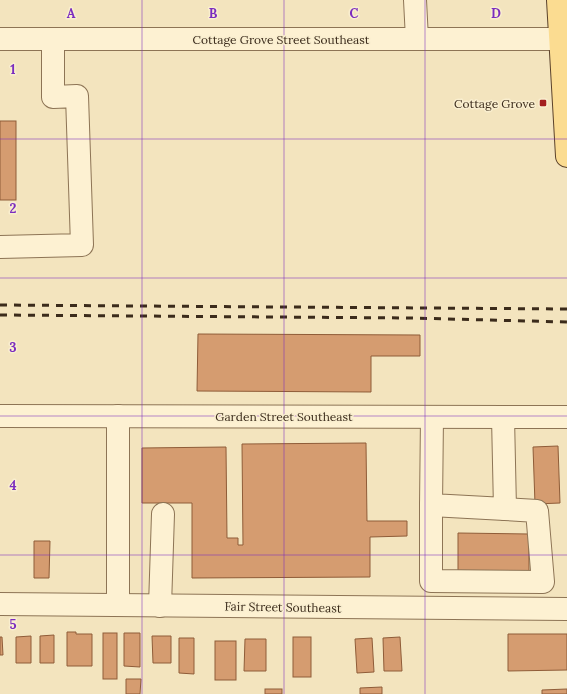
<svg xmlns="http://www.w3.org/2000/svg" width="567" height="694" font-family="Lora,serif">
<rect width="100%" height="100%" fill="#f3e4be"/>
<g fill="#d59c70" stroke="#8f5c38">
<rect x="0" y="121" width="16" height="79"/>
<polygon points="198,334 420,335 420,356 371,356 371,392 197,391"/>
<polygon points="366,443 367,521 407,521 407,536 370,537 370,577 192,578 192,503 142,503 142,448 226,447 227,538 238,538 238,545 243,545 242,444"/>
<polygon points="558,446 560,503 535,504 533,447"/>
<polygon points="458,533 529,534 529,578 458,577"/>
<polygon points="34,541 50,541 49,578 34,578"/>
<polygon points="67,632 76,632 76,634 92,634 92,666 67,666"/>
<rect x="103" y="633" width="14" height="46"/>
<polygon points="124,633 140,633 140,667 124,666"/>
<polygon points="508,634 567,634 567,670 508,671"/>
<polygon points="54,635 54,663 40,663 40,636"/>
<polygon points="31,636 31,663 16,663 16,637"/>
<polygon points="152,636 171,636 171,663 153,663"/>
<polygon points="0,637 2,637 3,655 0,655"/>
<rect x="293" y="637" width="18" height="40"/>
<polygon points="400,637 402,671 384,671 383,638"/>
<polygon points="179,638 194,638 194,674 179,673"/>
<polygon points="372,638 374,672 357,673 355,639"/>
<polygon points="245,639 266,639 266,671 244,671"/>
<rect x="215" y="641" width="21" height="39"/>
<polygon points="126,679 141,679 140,694 126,694"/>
<polygon points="382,687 382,694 360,694 360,688"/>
<rect x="265" y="689" width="17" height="5"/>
<polygon points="567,689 567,694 542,694 542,690"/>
</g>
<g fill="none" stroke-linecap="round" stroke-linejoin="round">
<g stroke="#8d7455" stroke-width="24">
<g id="minor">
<polyline points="415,0 417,39"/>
<polyline points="0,39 561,39"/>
<polyline points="0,247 82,245 77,96 53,97 53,39"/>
<polyline points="0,416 567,417"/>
<polyline points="432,417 431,505 505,509 503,417"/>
<polyline points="431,505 431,581 543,582 537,511 505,509"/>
<polyline points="0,604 567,609"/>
<polyline points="118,605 118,416"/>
<polyline points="160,606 163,514"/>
</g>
</g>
<g stroke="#5a412a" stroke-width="24">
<polyline id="major" points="558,0 567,156"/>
</g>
<use href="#minor" stroke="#fdf1d2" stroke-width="22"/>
<use href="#major" stroke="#fbdc91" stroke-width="22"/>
<g stroke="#3b2b1b" stroke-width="3" stroke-dasharray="7 7" stroke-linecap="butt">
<polyline points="0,305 567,309"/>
<polyline points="0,315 411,318 567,322"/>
</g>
</g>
<path fill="none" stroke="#7b2cbf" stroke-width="1" stroke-opacity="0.55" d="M142 0V694M284 0V694M425 0V694M0 139H567M0 278H567M0 416H567M0 555H567"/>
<rect fill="#a31f1e" stroke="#f9eecf" stroke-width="1.5" x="539" y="99" width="8" height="8" rx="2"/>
<g text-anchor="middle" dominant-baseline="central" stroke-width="3" stroke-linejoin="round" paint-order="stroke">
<g font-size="12" fill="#3b2b1b" stroke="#f9eecf">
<text x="281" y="39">Cottage Grove Street Southeast</text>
<text x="284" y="416">Garden Street Southeast</text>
<text transform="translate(283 607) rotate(1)">Fair Street Southeast</text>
</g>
<g font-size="12" fill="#3b2b1b" stroke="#f9eecf" text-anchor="end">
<text x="535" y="103">Cottage Grove</text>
</g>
</g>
<g font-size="13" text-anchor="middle" font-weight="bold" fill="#7b2cbf" stroke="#f9eecf" stroke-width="3" stroke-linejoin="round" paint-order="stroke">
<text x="71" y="18">A</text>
<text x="213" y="18">B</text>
<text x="354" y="18">C</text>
<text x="496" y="18">D</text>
<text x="13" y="74">1</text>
<text x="13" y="213">2</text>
<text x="13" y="352">3</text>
<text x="13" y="490">4</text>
<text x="13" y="629">5</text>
</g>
</svg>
